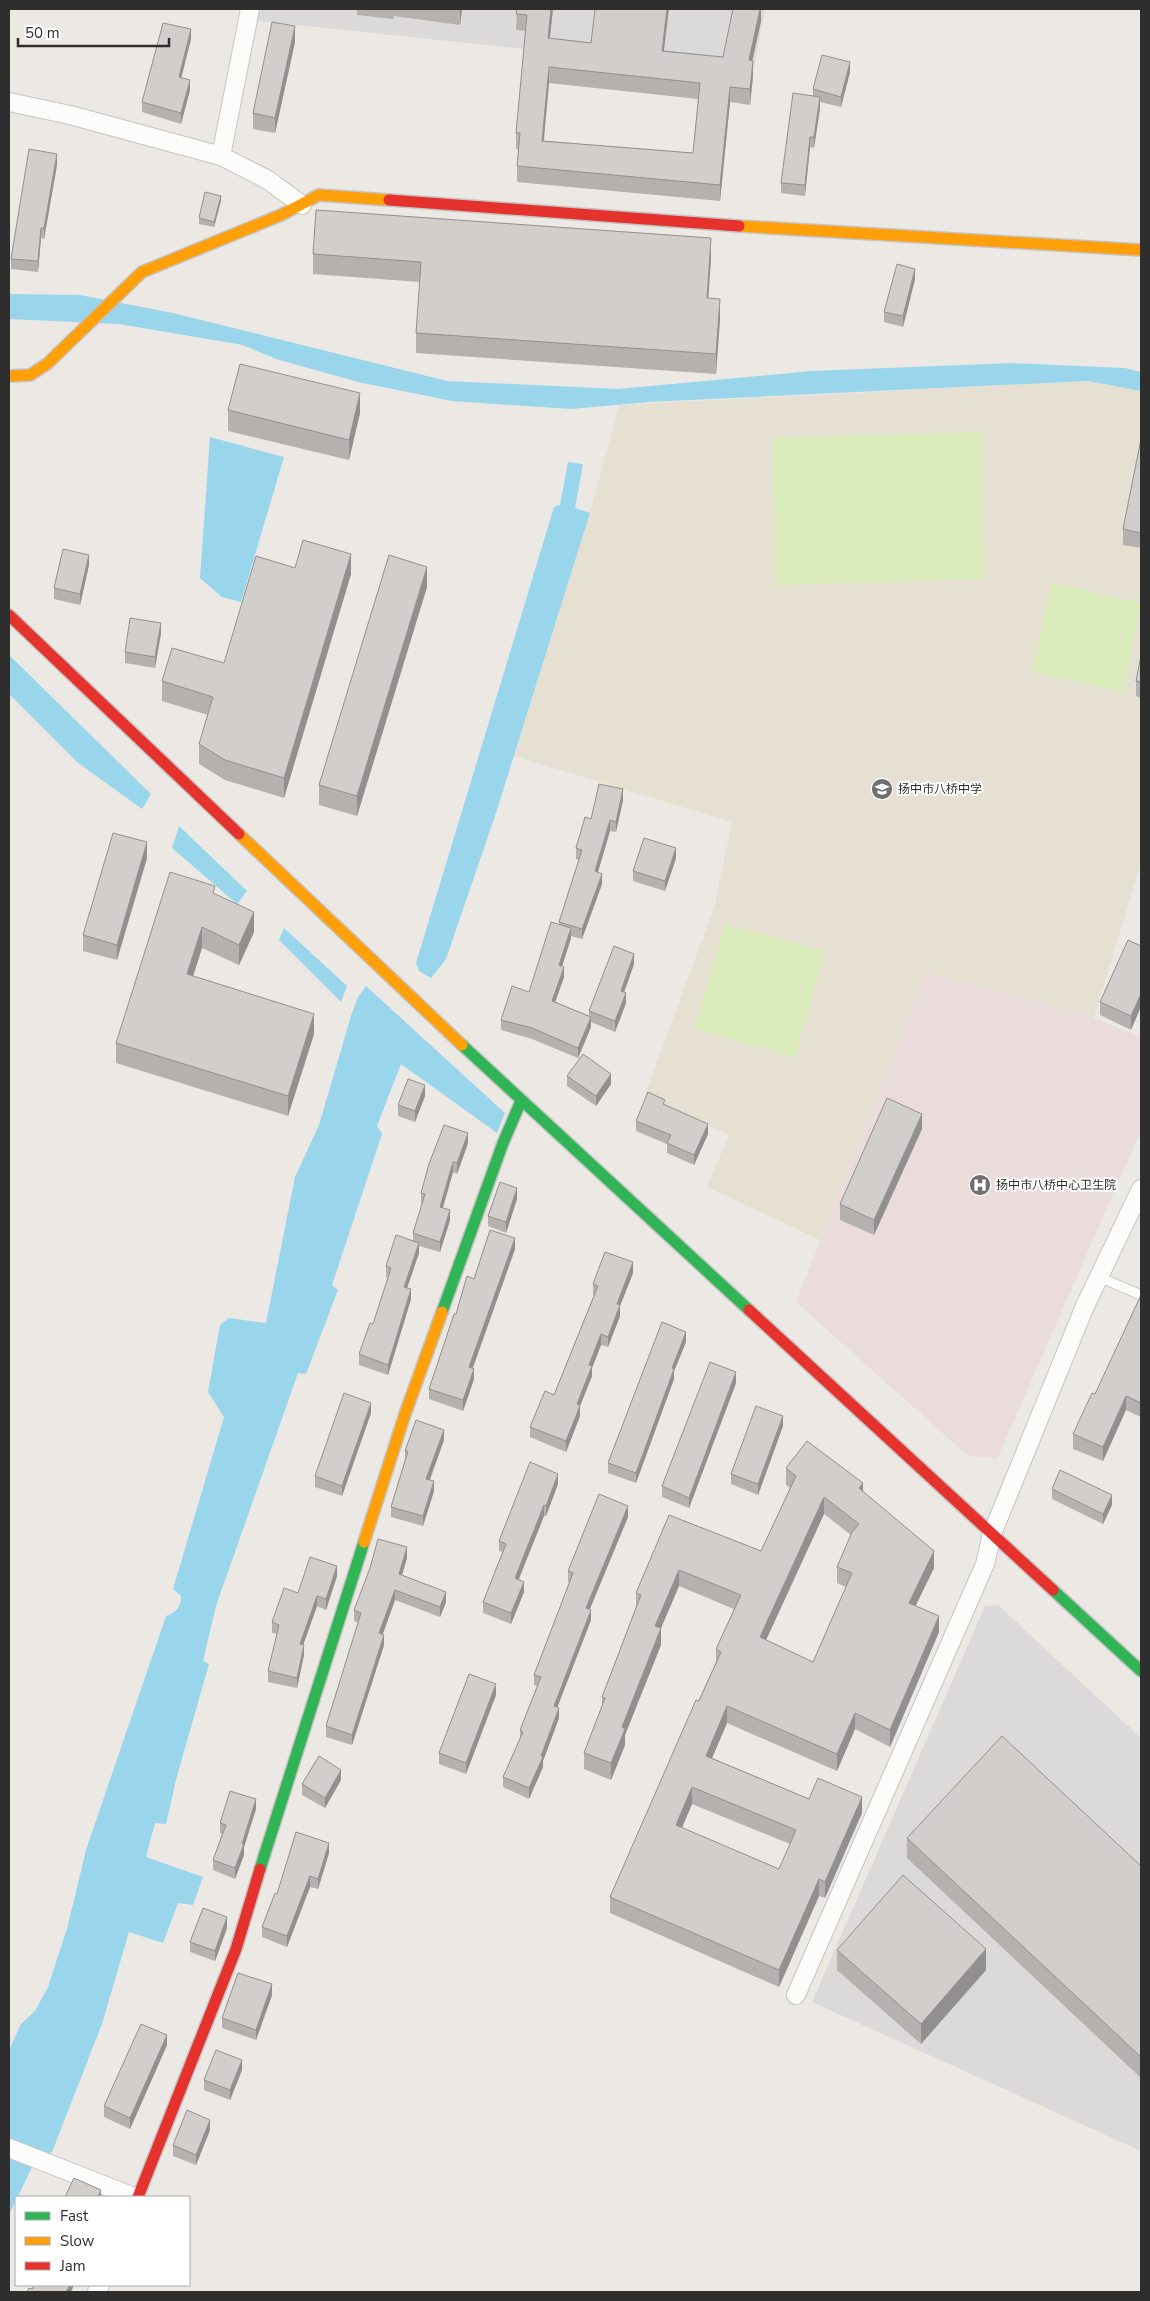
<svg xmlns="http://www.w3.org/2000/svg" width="1150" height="2301" font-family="'Nunito Sans','Noto Sans SC',sans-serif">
<rect width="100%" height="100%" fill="#ece8e4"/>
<g fill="#dcd9db">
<polygon points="253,9 765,9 753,73 259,21 252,13"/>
<polygon points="998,1605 1141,1738 1141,2151 812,2002 985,1606"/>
</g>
<polygon fill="#e6e0d3" points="1088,381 1141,391 1141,862 1094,1018 927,972 820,1240 707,1187 729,1135 644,1097 714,908 732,822 514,756 590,513 619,405"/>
<polygon fill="#e9dcdb" points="927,971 1094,1018 1141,1037 1141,1130 997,1459 967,1455 796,1302"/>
<g fill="#d9eabb">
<polygon points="981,432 984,579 775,585 772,438"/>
<polygon points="1051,583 1141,603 1123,692 1032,672"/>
<polygon points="724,924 825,951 795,1057 695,1029"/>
</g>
<g fill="#99d6ec">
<polygon points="9,294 80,295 173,313 447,381 618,389 812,371 1013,363 1125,368 1141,372 1141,391 1088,381 648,402 571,409 452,401 358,382 276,359 243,345 119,324 9,319"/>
<polygon points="210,437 284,457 241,602 222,597 200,578"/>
<polygon points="568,462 583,464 575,508 590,513 495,816 446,959 431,978 419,971 416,963 554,507 560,505"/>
<polygon points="9,655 151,794 142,809 77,762 9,694"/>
<polygon points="179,826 247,891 237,904 172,848"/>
<polygon points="284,928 347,986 341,1002 279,940"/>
<path d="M366 986 505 1113 497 1133 401 1064 377 1126 382 1134 332 1285 338 1290 306 1374 298 1373 216 1606 203 1661 209 1664 177 1776 166 1824 155 1823 146 1857 203 1877 193 1905 178 1903 163 1943 129 1932 102 2024 52 2152 32 2167 9 2215V2050L21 2024 35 2011 48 1987 68 1925 86 1850 166 1616C177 1612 181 1607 181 1596L173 1589 224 1417 208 1392 220 1325 229 1318 266 1323 295 1177 319 1125 351 1016 358 997Z"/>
</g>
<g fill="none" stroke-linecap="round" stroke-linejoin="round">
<g stroke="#c5c4c5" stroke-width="11">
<polyline id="lane" points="1099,1277 1141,1295"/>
</g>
<g stroke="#c5c4c5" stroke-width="20">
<g id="street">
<polyline points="9,102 70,115 221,156 268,180 302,205"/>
<polyline points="221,156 250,9"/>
<polyline points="796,1995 985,1564 992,1534 1085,1306 1141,1189"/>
<polyline points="9,2148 134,2197"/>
<polyline points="97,2292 100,2285"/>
</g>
</g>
<g stroke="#c5c4c5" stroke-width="14">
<g id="fast">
<polyline points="462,1045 749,1310"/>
<polyline points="442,1312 503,1143 521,1101"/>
<polyline points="1053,1590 1141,1671"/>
<polyline points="260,1869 364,1542"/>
</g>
</g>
<g stroke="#c5c4c5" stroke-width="14">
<g id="slow">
<polyline points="739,226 1141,250"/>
<polyline points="9,376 30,375 47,364 142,272 281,215 319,195 389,200"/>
<polyline points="239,834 462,1045"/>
<polyline points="364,1542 405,1414 442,1312"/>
</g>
</g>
<g stroke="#c5c4c5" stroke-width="14">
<g id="jam">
<polyline points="389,200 739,226"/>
<polyline points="9,615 239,834"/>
<polyline points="749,1310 1053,1590"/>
<polyline points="138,2197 236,1949 260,1869"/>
</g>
</g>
<use href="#lane" stroke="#fcfcfb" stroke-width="9"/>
<use href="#street" stroke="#fcfcfb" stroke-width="18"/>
<use href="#fast" stroke="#30b455" stroke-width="11"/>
<use href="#slow" stroke="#ff9f0a" stroke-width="11"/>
<use href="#jam" stroke="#e5322d" stroke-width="11"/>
</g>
<g fill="#b4b1af" fill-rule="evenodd">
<polygon points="357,9 462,9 460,25 394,16 393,19 357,15"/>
<path d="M517 9H553L550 38 723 57 761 9V21L752 61 753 76 750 105 730 102 720 201 517 182V166L519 149H516V133L526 31 516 30ZM549 83 698 99 693 153 544 141Z"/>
<polygon points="191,39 181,77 190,90 181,124 142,112 142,102"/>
<polygon points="295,42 275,133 253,129 253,113"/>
<polygon points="850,72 841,107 820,102 820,108 814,148 810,147 805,196 781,193 781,183 813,96 813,89"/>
<polygon points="57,165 44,239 41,238 38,272 11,269 11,259"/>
<polygon points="221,201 214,227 199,224 199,218"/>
<polygon points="313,254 711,258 708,298 720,319 716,374 416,353 416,333 420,282 313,274"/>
<polygon points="915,279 903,327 884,322 884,312"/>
<polygon points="228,410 360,413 349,460 228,431"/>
<polygon points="1141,439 1141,548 1123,545 1123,529"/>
<polygon points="89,565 80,605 54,599 54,588"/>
<polygon points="295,568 351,574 284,798 225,780 199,764 199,744 208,715 162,701 162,681 224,663"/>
<polygon points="427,587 357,816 319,805 319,785"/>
<polygon points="161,633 155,668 125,663 125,652"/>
<polygon points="1141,656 1141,698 1136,696 1136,681"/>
<polygon points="623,800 616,832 610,831 598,872 602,884 582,939 571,936 571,938 562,966 564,977 555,1002 589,1016 589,1011 634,964 624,992 626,1003 615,1032 591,1022 591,1027 578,1058 532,1039 501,1030 501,1020 529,992 559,924 559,922 579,860 576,859 576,848 591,819"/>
<polygon points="147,858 117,960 83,951 83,935"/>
<polygon points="676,858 665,891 633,881 633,871"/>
<polygon points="215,894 254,932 239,965 202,948 193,976 314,1034 288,1116 116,1063 116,1043"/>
<polygon points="1141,946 1141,1009 1140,1009 1131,1030 1100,1015 1100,1002"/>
<polygon points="567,1076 611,1084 596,1106 567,1086"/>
<polygon points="425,1096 415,1122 398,1116 398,1105"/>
<polygon points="665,1105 708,1134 694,1165 667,1153 667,1144 636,1131 636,1121"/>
<polygon points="922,1129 874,1235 840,1220 840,1204"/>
<polygon points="468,1143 457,1174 453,1172 443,1208 450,1220 440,1252 419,1246 419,1253 407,1288 411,1299 388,1375 359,1365 359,1354 373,1324 388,1277 386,1277 386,1266 413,1241 413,1233 422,1204 421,1204 421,1193"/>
<polygon points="517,1199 506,1233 488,1226 488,1216"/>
<polygon points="515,1249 473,1368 474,1379 463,1411 429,1399 429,1389 456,1314 474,1279"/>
<polygon points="633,1273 620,1306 620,1316 608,1347 601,1345 592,1368 592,1376 580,1406 580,1416 566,1452 530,1437 530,1427 554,1395 594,1295 593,1295 593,1284"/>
<polygon points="1141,1295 1141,1417 1126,1410 1103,1461 1073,1449 1073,1434 1095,1394"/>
<polygon points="686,1342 674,1371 674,1379 636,1483 608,1473 608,1463"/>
<polygon points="736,1383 689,1508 662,1497 662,1486"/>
<polygon points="371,1413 342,1496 315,1487 315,1476"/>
<polygon points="783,1426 758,1495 731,1484 731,1474"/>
<polygon points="444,1440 430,1480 434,1491 423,1526 391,1517 391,1507 405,1460 405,1451"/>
<path d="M786 1468 863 1491 934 1568 916 1605 939 1632 890 1747 855 1729 837 1771 727 1723 712 1758 809 1799 862 1813 825 1898 819 1896 779 1987 610 1913V1897L716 1662V1649L734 1609 679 1586 661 1628V1645L625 1735V1745L611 1780 584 1769V1753L602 1706V1697L636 1607V1593L669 1515 761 1551 790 1488 786 1485ZM824 1514 851 1535 837 1567V1583L846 1587 813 1662 766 1640ZM692 1804 790 1844 779 1869 682 1828Z"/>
<polygon points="558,1484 546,1516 544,1516 519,1579 524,1592 511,1624 483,1613 483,1602 503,1552 499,1551 499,1541"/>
<polygon points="1052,1489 1112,1505 1103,1524 1052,1499"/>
<polygon points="628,1517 590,1609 591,1620 557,1707 559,1718 543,1761 543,1767 529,1799 503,1787 503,1777 520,1738 520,1730 537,1686 534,1685 534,1675 570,1582 568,1582 568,1571"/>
<polygon points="407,1558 402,1575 446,1602 440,1617 395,1600 383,1634 384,1645 352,1745 326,1737 326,1726 359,1623 354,1621 354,1610"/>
<polygon points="337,1576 326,1610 317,1606 303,1645 304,1655 297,1688 268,1682 268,1671 277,1634 272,1633 272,1622 298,1593"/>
<polygon points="496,1695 466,1774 439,1764 439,1753"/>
<polygon points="341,1780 325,1808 302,1795 302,1784"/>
<polygon points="256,1809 244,1847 244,1855 235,1879 213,1870 213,1860 222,1834 220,1833 220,1823"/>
<polygon points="907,1838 1141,1866 1141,2078 907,1858"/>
<polygon points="329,1853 318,1889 310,1887 287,1947 262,1937 262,1927 277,1894"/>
<polygon points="227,1928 215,1961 190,1952 190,1942"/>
<polygon points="837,1950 986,1970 921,2044 837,1970"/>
<polygon points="272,1995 256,2040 222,2028 222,2018"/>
<polygon points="167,2045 130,2129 104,2117 104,2106"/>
<polygon points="242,2070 230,2100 204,2090 204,2080"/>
<polygon points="210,2130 196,2165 173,2156 173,2145"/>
</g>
<g fill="#92908e">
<polygon points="460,9 462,9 460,25"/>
<polygon points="551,9 553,9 548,53 548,38"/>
<polygon points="667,9 669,9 662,66 662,51"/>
<polygon points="760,9 761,9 761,21 749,76 749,60"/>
<polygon points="295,26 295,42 275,133 275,118"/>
<polygon points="191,29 191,39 179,87 179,77"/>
<polygon points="753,61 753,76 750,105 750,89"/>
<polygon points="850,62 850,72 841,107 841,97"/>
<polygon points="549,67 549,83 542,156 542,141"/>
<polygon points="190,80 190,90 181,124 181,113"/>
<polygon points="730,87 730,102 720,201 720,185"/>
<polygon points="820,97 820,108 814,148 814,137"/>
<polygon points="810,137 810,147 805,196 805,185"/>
<polygon points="57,154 57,165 44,239 44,228"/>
<polygon points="221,196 221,201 214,227 214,222"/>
<polygon points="41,228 41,238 38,272 38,261"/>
<polygon points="711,238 711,258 707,319 707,298"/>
<polygon points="915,269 915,279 903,327 903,316"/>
<polygon points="720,299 720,319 716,374 716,354"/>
<polygon points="360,393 360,413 349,460 349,440"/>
<polygon points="351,554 351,574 284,798 284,778"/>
<polygon points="89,555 89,565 80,605 80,594"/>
<polygon points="427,567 427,587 357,816 357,796"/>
<polygon points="161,623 161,633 155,668 155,657"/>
<polygon points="623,789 623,800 616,832 616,822"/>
<polygon points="610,820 610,831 595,882 595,871"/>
<polygon points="147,842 147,858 117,960 117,945"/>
<polygon points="676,848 676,858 665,891 665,881"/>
<polygon points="602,874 602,884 582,939 582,929"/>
<polygon points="254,912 254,932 239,965 239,945"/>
<polygon points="202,927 202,948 187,995 187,974"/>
<polygon points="571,928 571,938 559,976 559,965"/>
<polygon points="634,954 634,964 621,1001 621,991"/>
<polygon points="564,967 564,977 552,1011 552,1001"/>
<polygon points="626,993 626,1003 615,1032 615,1021"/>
<polygon points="1140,996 1140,1009 1131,1030 1131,1016"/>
<polygon points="314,1014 314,1034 288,1116 288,1096"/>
<polygon points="591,1017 591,1027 578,1058 578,1048"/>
<polygon points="611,1074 611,1084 596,1106 596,1096"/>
<polygon points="425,1085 425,1096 415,1122 415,1111"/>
<polygon points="922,1114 922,1129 874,1235 874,1220"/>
<polygon points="708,1124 708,1134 694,1165 694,1155"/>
<polygon points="468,1133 468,1143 457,1174 457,1163"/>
<polygon points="453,1162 453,1172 440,1217 440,1207"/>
<polygon points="517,1188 517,1199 506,1233 506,1222"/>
<polygon points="450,1210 450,1220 440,1252 440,1242"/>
<polygon points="515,1238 515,1249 469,1378 469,1367"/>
<polygon points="419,1243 419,1253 404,1297 404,1287"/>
<polygon points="633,1262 633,1273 620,1306 620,1316 608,1347 608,1337 617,1304"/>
<polygon points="411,1289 411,1299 388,1375 388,1365"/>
<polygon points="686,1332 686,1342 674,1371 674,1379 636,1483 636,1473 672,1368"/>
<polygon points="601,1334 601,1345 592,1368 592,1376 580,1406 580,1416 566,1452 566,1441 577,1404 589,1365"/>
<polygon points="474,1369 474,1379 463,1411 463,1400"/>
<polygon points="736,1372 736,1383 689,1508 689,1498"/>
<polygon points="1126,1396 1126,1410 1103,1461 1103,1447"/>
<polygon points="371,1403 371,1413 342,1496 342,1486"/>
<polygon points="783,1416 783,1426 758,1495 758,1484"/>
<polygon points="444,1430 444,1440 426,1489 426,1479"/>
<polygon points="558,1474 558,1484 546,1516 546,1506"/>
<polygon points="434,1481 434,1491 423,1526 423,1516"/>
<polygon points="863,1483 863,1499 859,1488"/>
<polygon points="1112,1495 1112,1505 1103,1524 1103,1514"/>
<polygon points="824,1497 824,1514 760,1653 760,1637"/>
<polygon points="544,1505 544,1516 515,1588 515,1578"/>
<polygon points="628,1506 628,1517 586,1618 586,1608"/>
<polygon points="407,1547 407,1558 399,1585 399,1574"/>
<polygon points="934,1551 934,1568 909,1619 909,1603"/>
<polygon points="337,1566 337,1576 326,1610 326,1599"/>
<polygon points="679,1570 679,1586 655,1642 655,1626"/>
<polygon points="524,1582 524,1592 511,1624 511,1613"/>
<polygon points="395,1590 395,1600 379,1644 379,1633"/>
<polygon points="446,1592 446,1602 440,1617 440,1607"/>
<polygon points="317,1596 317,1606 300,1654 300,1644"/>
<polygon points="591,1610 591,1620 554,1716 554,1706"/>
<polygon points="939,1616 939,1632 890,1747 890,1730"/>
<polygon points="661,1628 661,1645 625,1735 625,1745 611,1780 611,1763 622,1727"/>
<polygon points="384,1635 384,1645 352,1745 352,1735"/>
<polygon points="304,1645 304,1655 297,1688 297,1678"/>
<polygon points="496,1684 496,1695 466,1774 466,1763"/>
<polygon points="727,1706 727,1723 706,1772 706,1756"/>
<polygon points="559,1708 559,1718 543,1761 543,1767 529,1799 529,1788"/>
<polygon points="855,1713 855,1729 837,1771 837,1754"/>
<polygon points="341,1770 341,1780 325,1808 325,1798"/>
<polygon points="692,1787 692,1804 676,1841 676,1825"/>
<polygon points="862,1797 862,1813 825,1898 825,1882"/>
<polygon points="256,1799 256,1809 244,1847 244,1855 235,1879 235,1868 242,1844"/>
<polygon points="329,1843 329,1853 318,1889 318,1879"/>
<polygon points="310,1876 310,1887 287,1947 287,1936"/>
<polygon points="819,1879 819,1896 779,1987 779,1970"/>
<polygon points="227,1917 227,1928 215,1961 215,1951"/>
<polygon points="986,1949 986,1970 921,2044 921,2024"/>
<polygon points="272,1984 272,1995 256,2040 256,2030"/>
<polygon points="167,2035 167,2045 130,2129 130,2118"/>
<polygon points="242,2060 242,2070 230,2100 230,2090"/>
<polygon points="210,2120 210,2130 196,2165 196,2155"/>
<polygon points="101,2190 101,2197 98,2197"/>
<polygon points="70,2285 74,2285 71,2292 66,2292"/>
</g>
<g fill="#d1cecb" stroke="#92908e" fill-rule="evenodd">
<path d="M517 9H551L548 38 591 43 595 9H667L662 51 723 57 733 9H760L749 60 753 61 750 89 730 87 720 185 517 166 520 133H516L527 15 516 14ZM549 67 700 83 693 153 542 141Z"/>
<polygon points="272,22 295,26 275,118 253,113"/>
<polygon points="163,23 191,29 179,77 190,80 181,113 142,102"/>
<polygon points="822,55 850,62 841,97 813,89"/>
<polygon points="793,93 820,97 814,137 810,137 805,185 781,183"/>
<polygon points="29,149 57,154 44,228 41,228 38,261 11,259"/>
<polygon points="205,192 221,196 214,222 199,218"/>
<polygon points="316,210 711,238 707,298 720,299 716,354 416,333 421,262 313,254"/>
<polygon points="897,264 915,269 903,316 884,312"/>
<polygon points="240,364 360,393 349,440 228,410"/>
<polygon points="1141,439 1141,533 1123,529"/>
<polygon points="303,540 351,554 284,778 225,760 199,744 213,697 162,681 172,648 224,663 256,556 295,568"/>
<polygon points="63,549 89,555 80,594 54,588"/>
<polygon points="389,555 427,567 357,796 319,785"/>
<polygon points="130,618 161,623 155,657 125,652"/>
<polygon points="1141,656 1141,682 1136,681"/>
<polygon points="599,784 623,789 616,822 610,820 595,871 602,874 582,929 559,922 582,850 576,848 585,817 591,819"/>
<polygon points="113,833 147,842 117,945 83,935"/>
<polygon points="644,838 676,848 665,881 633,871"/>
<polygon points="170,872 215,886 213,893 254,912 239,945 202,927 187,974 314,1014 288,1096 116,1043"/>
<polygon points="551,922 571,928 559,965 564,967 552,1001 591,1017 578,1048 532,1028 501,1020 512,986 529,992"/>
<polygon points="1128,940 1141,946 1141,996 1140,996 1131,1016 1100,1002"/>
<polygon points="614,946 634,954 621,991 626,993 615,1021 589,1011"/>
<polygon points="583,1054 611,1074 596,1096 567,1076"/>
<polygon points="408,1079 425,1085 415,1111 398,1105"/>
<polygon points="648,1092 665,1100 663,1104 708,1124 694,1155 667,1143 671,1135 636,1121"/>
<polygon points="887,1098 922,1114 874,1220 840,1204"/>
<polygon points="444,1125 468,1133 457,1163 453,1162 440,1207 450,1210 440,1242 413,1233 425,1194 421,1193 429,1164"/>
<polygon points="500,1182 517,1188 506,1222 488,1216"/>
<polygon points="490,1230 515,1238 469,1367 474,1369 463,1400 429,1389 454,1314 456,1314 467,1276 474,1279"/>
<polygon points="396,1235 419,1243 404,1287 411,1289 388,1365 359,1354 370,1323 373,1324 391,1268 386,1266"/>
<polygon points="605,1252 633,1262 617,1304 620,1305 608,1337 601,1334 589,1365 592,1366 577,1404 580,1406 566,1441 530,1427 545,1391 554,1395 598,1286 593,1284"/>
<polygon points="1141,1295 1141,1403 1126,1396 1103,1447 1073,1434 1092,1393 1095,1394"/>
<polygon points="662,1322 686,1332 672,1368 674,1369 636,1473 608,1463"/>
<polygon points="710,1362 736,1372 689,1498 662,1486"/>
<polygon points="344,1393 371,1403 342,1486 315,1476"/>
<polygon points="756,1406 783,1416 758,1484 731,1474"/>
<polygon points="416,1420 444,1430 426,1479 434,1481 423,1516 391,1507 408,1451 405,1451"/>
<path d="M807 1441 863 1483 859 1488 934 1551 909 1603 939 1616 890 1730 855 1713 837 1754 727 1706 706 1756 809 1799 818 1778 862 1797 825 1882 819 1879 779 1970 610 1897 696 1700 699 1701 721 1652 716 1649 741 1595 679 1570 655 1626 661 1628 622 1727 625 1729 611 1763 584 1753 605 1698 602 1697 641 1595 636 1593 669 1515 761 1551 796 1476 786 1468ZM824 1497 859 1524 852 1532 837 1567 852 1573 813 1662 760 1637ZM692 1787 796 1830 779 1869 676 1825Z"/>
<polygon points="530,1462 558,1474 546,1506 544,1505 515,1578 524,1582 511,1613 483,1602 506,1544 499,1541"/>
<polygon points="1060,1470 1112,1495 1103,1514 1052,1489"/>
<polygon points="599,1494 628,1506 586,1608 591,1610 554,1706 559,1708 541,1756 543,1757 529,1788 503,1777 523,1732 520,1730 541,1677 534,1675 573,1573 568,1571"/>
<polygon points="378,1539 407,1547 399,1574 446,1592 440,1607 395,1590 379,1633 384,1635 352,1735 326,1726 361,1613 354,1610 370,1568"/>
<polygon points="310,1557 337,1566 326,1599 317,1596 300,1644 304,1645 297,1678 268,1671 279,1625 272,1622 284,1588 298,1593"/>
<polygon points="469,1674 496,1684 466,1763 439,1753"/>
<polygon points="1002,1736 1141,1866 1141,2057 907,1838"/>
<polygon points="319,1756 341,1770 325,1798 302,1784"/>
<polygon points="230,1791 256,1799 242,1844 244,1844 235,1868 213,1860 226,1825 220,1823"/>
<polygon points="296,1832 329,1843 318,1879 310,1876 287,1936 262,1927 275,1893 277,1894"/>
<polygon points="903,1875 986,1949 921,2024 837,1950"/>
<polygon points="203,1908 227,1917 215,1951 190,1942"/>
<polygon points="238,1973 272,1984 256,2030 222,2018"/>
<polygon points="141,2024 167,2035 130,2118 104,2106"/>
<polygon points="216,2050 242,2060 230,2090 204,2080"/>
<polygon points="187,2110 210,2120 196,2155 173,2145"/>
<polygon points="74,2178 101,2190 98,2197 65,2197"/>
<polygon points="34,2285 70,2285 66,2292 27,2292 29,2288 32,2289"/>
</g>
<defs>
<g id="school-disc" transform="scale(1.125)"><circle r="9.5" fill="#706f6e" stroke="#fff"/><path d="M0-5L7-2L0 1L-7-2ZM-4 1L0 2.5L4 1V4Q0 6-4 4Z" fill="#fff"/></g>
<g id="hospital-disc" transform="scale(1.125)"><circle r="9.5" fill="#706f6e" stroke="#fff"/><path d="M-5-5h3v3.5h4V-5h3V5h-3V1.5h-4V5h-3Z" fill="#fff"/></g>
</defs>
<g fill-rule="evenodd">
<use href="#school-disc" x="882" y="789"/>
<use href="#hospital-disc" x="980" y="1185"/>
</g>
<g text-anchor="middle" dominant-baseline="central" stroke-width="4" stroke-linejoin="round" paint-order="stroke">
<g font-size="12" fill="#2e2e2e" stroke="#fff" text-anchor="start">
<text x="898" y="789">扬中市八桥中学</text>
<text x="996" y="1185">扬中市八桥中心卫生院</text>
</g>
</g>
<rect width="1150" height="2301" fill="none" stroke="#2e2e2e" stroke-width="20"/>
<rect x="15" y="2196" width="175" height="90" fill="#ffffff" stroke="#ababab"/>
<rect x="25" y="2212" width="25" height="8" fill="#30b455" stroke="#ababab"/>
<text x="60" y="2221" font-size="15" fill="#2e2e2e">Fast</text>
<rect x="25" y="2237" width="25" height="8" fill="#ff9f0a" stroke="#ababab"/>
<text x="60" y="2246" font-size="15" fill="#2e2e2e">Slow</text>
<rect x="25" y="2262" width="25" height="8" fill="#e5322d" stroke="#ababab"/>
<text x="60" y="2271" font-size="15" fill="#2e2e2e">Jam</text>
<path d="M18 38v8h151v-8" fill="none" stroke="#2e2e2e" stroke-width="2.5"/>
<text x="25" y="38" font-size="15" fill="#2e2e2e" stroke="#ffffff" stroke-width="4" paint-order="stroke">50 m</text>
</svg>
